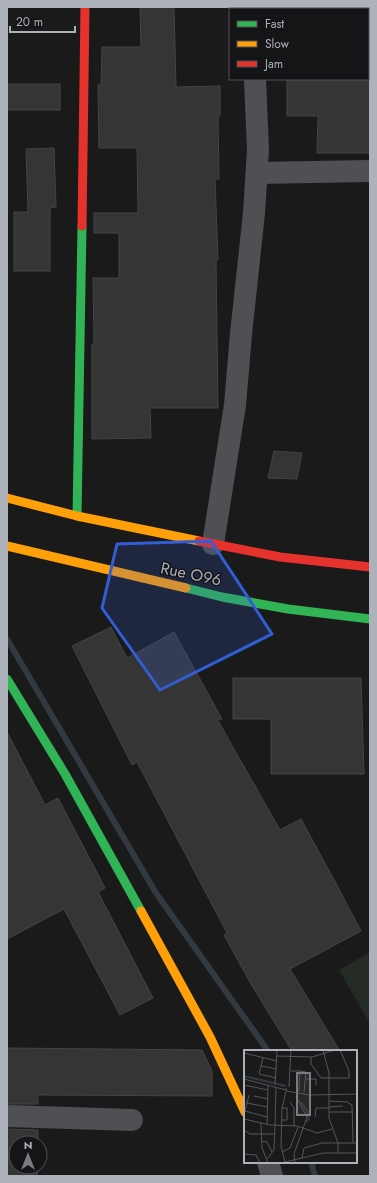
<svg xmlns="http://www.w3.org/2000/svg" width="377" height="1183" font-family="Jost,sans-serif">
<rect width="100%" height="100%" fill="#1a1a1b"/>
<polygon fill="#242b25" points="370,952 370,1024 339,970"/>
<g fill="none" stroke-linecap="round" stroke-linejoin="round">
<g stroke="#32393f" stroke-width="6">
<polyline points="7,639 156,893 268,1051"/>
<polyline points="311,1162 315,1176"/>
</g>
</g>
<g fill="#353536" stroke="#434447">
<polygon points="140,7 174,7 176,87 220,86 220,116 218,116 219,179 215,179 218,260 216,260 218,408 150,408 151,438 92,439 92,344 94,344 93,278 119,278 119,233 94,233 94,213 138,213 137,148 99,148 98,85 101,85 102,47 141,47"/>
<polygon points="287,79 370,79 370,153 317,153 318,116 287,116"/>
<rect x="7" y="84" width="53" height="26"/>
<polygon points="54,148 56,207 50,208 50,271 14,271 14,212 28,212 26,149"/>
<polygon points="274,451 302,453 297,479 268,478"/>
<polygon points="111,627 127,658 174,632 222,719 217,719 280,830 301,819 333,878 361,931 290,969 340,1051 292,1051 251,984 224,935 227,933 137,762 132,765 72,646"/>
<polygon points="233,678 361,678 364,774 271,774 271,719 233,719"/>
<polygon points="7,732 45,805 58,798 105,888 98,892 153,998 120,1015 64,909 7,939"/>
<polygon points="7,1048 202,1050 212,1071 212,1096 38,1095 38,1104 7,1104"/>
<polygon points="7,1129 38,1130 38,1143 16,1143 16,1167 38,1167 37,1176 7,1176"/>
</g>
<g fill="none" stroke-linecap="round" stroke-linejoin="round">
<g stroke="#4f5053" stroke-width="22">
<polyline points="255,7 255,9"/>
<polyline points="257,173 370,171"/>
<polyline points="213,544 235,405 241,334 254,213 258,150 255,79"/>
<polyline points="7,1116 132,1120"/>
<polyline points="268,1162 272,1176"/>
</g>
<g stroke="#30b455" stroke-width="9">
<polyline points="77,516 82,226"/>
<polyline points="186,588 222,597 288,609 370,619"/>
<polyline points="7,679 65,774 141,911"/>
</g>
<g stroke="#ff9f0a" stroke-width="9">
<polyline points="7,498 77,516 199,541"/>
<polyline points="7,546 186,588"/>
<polyline points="141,911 210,1037 245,1112"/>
</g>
<g stroke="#e5322d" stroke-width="9">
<polyline points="82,226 85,7"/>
<polyline points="199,541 280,557 370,567"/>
</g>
</g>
<path fill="#335dd4" fill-opacity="0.2" stroke="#335dd4" stroke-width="3" stroke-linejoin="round" d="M211 541 272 634 160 690 102 608 117 544Z"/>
<g text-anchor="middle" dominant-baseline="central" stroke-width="3" stroke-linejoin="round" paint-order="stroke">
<g font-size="16" fill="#adb1ba" stroke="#151416">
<text transform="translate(191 574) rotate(12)">Rue O96</text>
</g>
</g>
<g transform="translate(244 1050)">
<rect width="113" height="113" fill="#1a1a1b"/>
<path fill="none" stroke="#32393f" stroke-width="2" d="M0 26 42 36M57 52 63 61 65 69 62 72"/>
<path fill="none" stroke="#55565b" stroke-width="1" d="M79 0 85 23V68L94 93V103M0 3 33 11M33 6 68 7 91 0M67 7V14L77 28H105V21L96 0M19 8 15 24 32 28M17 16 33 19M47 21H56L55 41M56 21 62 22 60 42M0 29 42 40M62 29H72V35M0 35 24 40M31 35 33 0M45 37 47 0M42 38 43 41 65 45 113 44M42 41 38 58 37 96 41 112 79 103H113M10 46 24 49M85 51 103 52 108 55 109 93M46 52 50 58V76M3 53 23 57M85 57 99 56M1 61 23 67M85 62H109M0 65 5 45M71 67 72 58H85M0 69 26 75 53 76 73 83 88 79M38 70H43V58H38M17 73 18 98 24 113M23 74 24 35M31 75 32 37M0 80 6 84H31M17 91 23 92 28 102M38 102 46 98 54 77M0 104 12 105 16 113M58 108 60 98 78 93H113M23 109 30 100 31 75M51 113 50 104 63 67 52 46"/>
<path fill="#7a7c82" fill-opacity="0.15" stroke="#7a7c82" stroke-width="2" d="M53 23H66V65H53Z"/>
<rect width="113" height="113" fill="none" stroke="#adb1ba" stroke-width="2"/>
</g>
<rect width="377" height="1183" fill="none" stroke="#adb1ba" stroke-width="16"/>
<rect x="229" y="8" width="140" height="72" fill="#151416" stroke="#525358"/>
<rect x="237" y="21" width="20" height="6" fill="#30b455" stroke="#525358"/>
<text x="265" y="28" font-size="12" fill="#adb1ba">Fast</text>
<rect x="237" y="41" width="20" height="6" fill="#ff9f0a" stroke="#525358"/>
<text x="265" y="48" font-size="12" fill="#adb1ba">Slow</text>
<rect x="237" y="61" width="20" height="6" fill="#e5322d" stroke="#525358"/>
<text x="265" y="68" font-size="12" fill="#adb1ba">Jam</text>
<g transform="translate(28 1155)"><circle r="19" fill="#151416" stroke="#525358"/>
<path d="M0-3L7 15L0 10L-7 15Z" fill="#7a7c82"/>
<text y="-6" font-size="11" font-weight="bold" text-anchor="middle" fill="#adb1ba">N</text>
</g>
<path d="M10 26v6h65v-6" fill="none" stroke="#adb1ba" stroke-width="2"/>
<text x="16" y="26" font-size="12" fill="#adb1ba" stroke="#151416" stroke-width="3" paint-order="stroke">20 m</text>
</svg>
